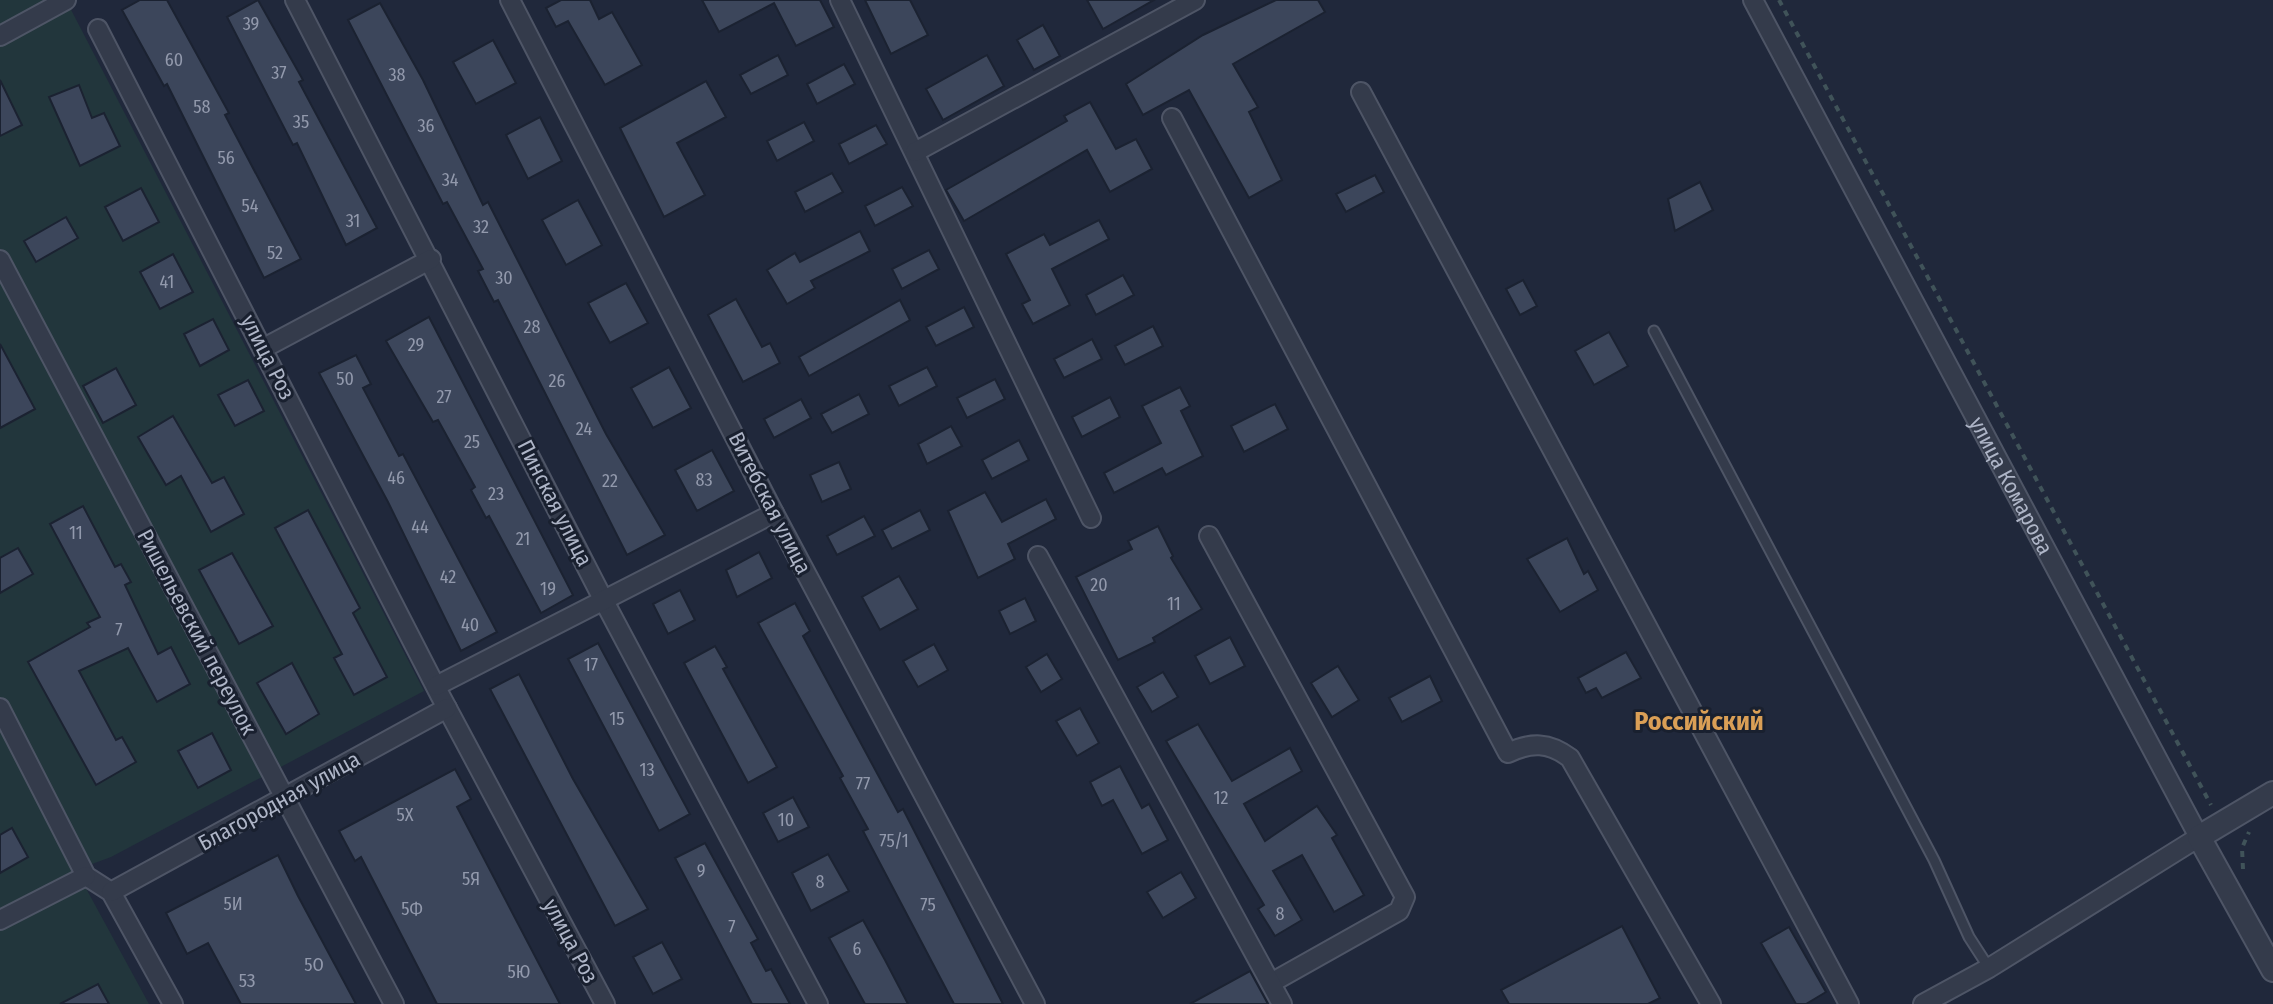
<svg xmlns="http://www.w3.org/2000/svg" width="2273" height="1004" font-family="'Fira Sans Condensed',sans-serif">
<rect width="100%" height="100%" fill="#20283b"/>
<polygon fill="#22363c" points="0,0 66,0 424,691 111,857 76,870 149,1004 0,1004"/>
<g fill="#3c465b" stroke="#1b2231" stroke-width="2">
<polygon points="140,0 167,0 229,113 225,115 301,259 264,278 167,84 164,86 122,10"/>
<polygon points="258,0 303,80 299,82 377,228 346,245 297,143 293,145 227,17"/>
<polygon points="561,0 590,0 599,19 612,12 642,65 605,85 568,21 556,27 546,8"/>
<polygon points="702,0 820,0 834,27 796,46 774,3 719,32"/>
<polygon points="865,0 910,0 928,35 891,54"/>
<polygon points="1087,0 1154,0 1103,29"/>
<polygon points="1276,0 1318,0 1325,12 1233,64 1258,107 1249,112 1282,180 1249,198 1189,90 1143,115 1126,84 1203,35"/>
<polygon points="380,3 423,80 483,205 488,202 606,434 665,535 627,555 498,300 494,302 478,271 483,269 447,202 443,204 348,20"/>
<polygon points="1043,25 1060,56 1034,70 1017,40"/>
<polygon points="493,40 516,83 476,104 453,62"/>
<polygon points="778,55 788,75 751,94 740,75"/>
<polygon points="987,55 1004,86 943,120 926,89"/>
<polygon points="844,64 855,84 817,104 807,84"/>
<polygon points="0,80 22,125 0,136"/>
<polygon points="706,81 726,117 677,143 705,195 664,217 620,128"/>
<polygon points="79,85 92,118 104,113 120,146 80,166 49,97"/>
<polygon points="1090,102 1116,149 1136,139 1152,169 1110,192 1087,150 964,221 946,190 1067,121 1064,116"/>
<polygon points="540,117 562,161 528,179 506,135"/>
<polygon points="804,122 814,141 777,161 767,141"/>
<polygon points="876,125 887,144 849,164 839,144"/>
<polygon points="832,173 843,192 805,212 795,192"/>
<polygon points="1375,175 1384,192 1346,212 1336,194"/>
<polygon points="1700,182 1713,210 1675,231 1668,199"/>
<polygon points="902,187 913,206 875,226 865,206"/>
<polygon points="141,188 159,222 123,241 105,207"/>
<polygon points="578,200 602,245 566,265 542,220"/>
<polygon points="66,217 78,238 36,262 24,241"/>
<polygon points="1099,220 1109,239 1052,269 1070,305 1033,324 1022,304 1030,300 1006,254 1044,234 1050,245"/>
<polygon points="860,231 870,251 811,281 815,288 787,304 767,270 795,253 800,262"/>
<polygon points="929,250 939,269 902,289 892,269"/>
<polygon points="173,254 193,292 160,309 140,272"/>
<polygon points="1123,275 1134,295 1096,315 1086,295"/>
<polygon points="1523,280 1537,306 1520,315 1506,289"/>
<polygon points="626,283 648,323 610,343 588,303"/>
<polygon points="736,299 762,347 770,343 780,363 743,382 708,315"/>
<polygon points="900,300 910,320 809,376 799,357"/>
<polygon points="964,307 974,327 936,346 926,327"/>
<polygon points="429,317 573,595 541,613 489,516 486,518 471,490 475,487 438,420 433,422 386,341"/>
<polygon points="213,319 229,350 200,366 184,334"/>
<polygon points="1153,326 1163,346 1125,365 1115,346"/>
<polygon points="1609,332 1628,366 1594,385 1575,351"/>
<polygon points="1092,339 1102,359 1064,378 1054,359"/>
<polygon points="0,344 35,409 0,428"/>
<polygon points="356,355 371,384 363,388 399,456 403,454 497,632 461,651 388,502 319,373"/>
<polygon points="669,367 691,408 653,428 631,388"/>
<polygon points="927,367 937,386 899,406 889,386"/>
<polygon points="116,368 136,405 103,423 83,386"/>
<polygon points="995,379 1005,399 967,418 957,398"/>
<polygon points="248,380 264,411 235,426 218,395"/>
<polygon points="1180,387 1190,406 1181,411 1203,456 1166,475 1162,468 1114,493 1104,473 1161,443 1142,406"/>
<polygon points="859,394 869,414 832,433 821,414"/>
<polygon points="1110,397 1120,417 1082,437 1072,417"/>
<polygon points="801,399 811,418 774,438 764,419"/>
<polygon points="1275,404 1288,429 1244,452 1231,426"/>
<polygon points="173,416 212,483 224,477 244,514 211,532 181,476 166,485 138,437"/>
<polygon points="951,426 962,446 927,464 918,444"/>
<polygon points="1019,440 1029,460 992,479 982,460"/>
<polygon points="712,450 734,491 697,511 675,470"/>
<polygon points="839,462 851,489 822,502 810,475"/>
<polygon points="985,492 1002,522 1046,499 1056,519 1008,544 1015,559 978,578 948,511"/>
<polygon points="83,506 115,567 121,564 131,582 125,585 158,654 171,647 190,684 157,702 128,648 79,671 116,740 122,737 136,762 96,785 28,662 90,627 87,623 100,617 50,524"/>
<polygon points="308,510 360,608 353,613 387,677 354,695 334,658 342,654 275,528"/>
<polygon points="920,510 930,530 892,549 882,530"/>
<polygon points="864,516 875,536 837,555 827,536"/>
<polygon points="1158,526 1173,556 1171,558 1202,609 1153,638 1155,642 1118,660 1076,577 1132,549 1128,541"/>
<polygon points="1567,538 1584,574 1588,571 1598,590 1560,612 1527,559"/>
<polygon points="18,548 33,574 0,593 0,558"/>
<polygon points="759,552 772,578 737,597 726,570"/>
<polygon points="232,553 273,626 239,644 199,570"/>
<polygon points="899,576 918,609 880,630 862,597"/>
<polygon points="680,590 695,620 668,634 653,604"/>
<polygon points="1025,598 1036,621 1010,634 999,611"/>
<polygon points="795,603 810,631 803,636 898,812 903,809 1003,1004 954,1004 863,831 868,829 840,778 843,776 758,623"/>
<polygon points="1230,637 1245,666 1210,684 1195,656"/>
<polygon points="598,643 690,814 659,831 568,659"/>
<polygon points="934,644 948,670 918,687 903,661"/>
<polygon points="715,646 727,667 723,669 777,767 748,783 684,663"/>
<polygon points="1626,652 1641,678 1602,698 1596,688 1586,693 1578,678"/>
<polygon points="1047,654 1062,679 1041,692 1026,667"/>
<polygon points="292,663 319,714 286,734 257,683"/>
<polygon points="1338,666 1359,700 1332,717 1311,683"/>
<polygon points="1163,672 1178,697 1152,712 1137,687"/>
<polygon points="519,674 573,779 648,909 615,926 490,689"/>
<polygon points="1430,676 1442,701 1402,722 1389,698"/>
<polygon points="1080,708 1099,743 1077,756 1056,721"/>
<polygon points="1198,724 1232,781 1290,748 1302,771 1244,804 1265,841 1317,806 1337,835 1332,838 1364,895 1334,912 1302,855 1273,871 1302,920 1275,936 1258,909 1264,905 1166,741"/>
<polygon points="212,733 231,770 198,788 178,751"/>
<polygon points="1120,766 1142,808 1149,804 1168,840 1142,854 1113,800 1102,806 1090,782"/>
<polygon points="455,769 471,799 457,807 560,1004 437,1004 361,857 355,861 339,831"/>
<polygon points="793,797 809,827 778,842 763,813"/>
<polygon points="12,828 28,857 0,873 0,835"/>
<polygon points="705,843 758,939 751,943 766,971 771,969 790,1004 752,1004 726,955 675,858"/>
<polygon points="828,854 849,891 811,911 792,873"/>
<polygon points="278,855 298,896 356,1004 241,1004 208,943 187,954 166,913"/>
<polygon points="1181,872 1196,898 1163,918 1147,892"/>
<polygon points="863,920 885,960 908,1004 865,1004 829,938"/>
<polygon points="1622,926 1660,998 1648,1004 1509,1004 1501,990"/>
<polygon points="1789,927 1826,992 1806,1004 1796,1004 1761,943"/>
<polygon points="662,942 682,979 653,994 633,957"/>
<polygon points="1250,971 1268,1004 1190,1004"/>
<polygon points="98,984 109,1004 60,1004"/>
</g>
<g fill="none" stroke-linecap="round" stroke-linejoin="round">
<g stroke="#4e5566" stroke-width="13">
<polyline id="service" points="1654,331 1934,860 1969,937 1989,968"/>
</g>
<g stroke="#4e5566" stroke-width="22">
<g id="minor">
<polyline points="295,0 604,601 818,1004"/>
<polyline points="510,0 774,513 1035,1004"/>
<polyline points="840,0 1091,518"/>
<path id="s1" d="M1753 0 2199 837 1989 968 1923 1004"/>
<polyline points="98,29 440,695 605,1004"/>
<polyline points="0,36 66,0"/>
<polyline points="1361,92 1849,1004"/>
<path d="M1172 118 1508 753C1531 742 1549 742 1570 758L1711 1004"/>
<polyline points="915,152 1195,0"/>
<polyline points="0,260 394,1004"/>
<polyline points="264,348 431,259"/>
<polyline points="1209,536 1405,897 1399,911 1271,983"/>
<polyline points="1038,556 1282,1004"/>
<polyline points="436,686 774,513"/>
<polyline points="0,708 86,876 111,892 173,1004"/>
<polyline points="111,892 447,708"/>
<polyline points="0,920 86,876"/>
</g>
</g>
<g stroke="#4e5566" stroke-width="26">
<polyline id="tertiary" points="2273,793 2199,837 2273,970"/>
</g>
<g stroke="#405359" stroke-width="4" stroke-dasharray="6 6" stroke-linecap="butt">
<polyline points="1779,0 2211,805"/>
<polyline points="2243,869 2242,848 2249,832"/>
</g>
<use href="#service" stroke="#343b4b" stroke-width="9"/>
<use href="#minor" stroke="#343b4b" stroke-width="18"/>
<use href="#tertiary" stroke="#343b4b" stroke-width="22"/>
</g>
<g text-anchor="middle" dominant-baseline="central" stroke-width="6" stroke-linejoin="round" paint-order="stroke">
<g font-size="18" fill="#9299ac">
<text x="251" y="24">39</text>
<text x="174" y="60">60</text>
<text x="279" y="73">37</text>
<text x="397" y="75">38</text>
<text x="202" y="107">58</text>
<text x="301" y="122">35</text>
<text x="426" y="126">36</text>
<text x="226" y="158">56</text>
<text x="450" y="180">34</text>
<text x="250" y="206">54</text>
<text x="353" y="221">31</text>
<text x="481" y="227">32</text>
<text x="275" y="253">52</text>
<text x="504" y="278">30</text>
<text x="167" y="282">41</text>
<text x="532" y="327">28</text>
<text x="416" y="345">29</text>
<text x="345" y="379">50</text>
<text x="557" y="381">26</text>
<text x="444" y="397">27</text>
<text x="584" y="429">24</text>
<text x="472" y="442">25</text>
<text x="396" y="478">46</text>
<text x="704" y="480">83</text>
<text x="610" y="481">22</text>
<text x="496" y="494">23</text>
<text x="420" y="527">44</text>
<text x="76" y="533">11</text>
<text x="523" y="539">21</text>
<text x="448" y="577">42</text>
<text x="1099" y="585">20</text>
<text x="548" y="589">19</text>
<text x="1174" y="604">11</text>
<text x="470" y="625">40</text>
<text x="119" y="630">7</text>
<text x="591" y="665">17</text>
<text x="617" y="719">15</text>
<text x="647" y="770">13</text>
<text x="863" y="784">77</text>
<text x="1221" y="798">12</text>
<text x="405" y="815">5Х</text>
<text x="786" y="820">10</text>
<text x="894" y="841">75/1</text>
<text x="701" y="871">9</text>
<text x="471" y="879">5Я</text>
<text x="820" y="882">8</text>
<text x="233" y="904">5И</text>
<text x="928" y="905">75</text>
<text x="412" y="909">5Ф</text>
<text x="1280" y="914">8</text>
<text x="732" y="927">7</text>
<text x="857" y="949">6</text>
<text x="314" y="965">5О</text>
<text x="519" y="972">5Ю</text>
<text x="247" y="981">5З</text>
</g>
<g font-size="22" fill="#aeb5c7" stroke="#19202f">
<text transform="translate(268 357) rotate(63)">улица Роз</text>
<text stroke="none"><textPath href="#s1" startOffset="550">улица Комарова</textPath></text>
<text transform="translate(555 503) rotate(63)">Пинская улица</text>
<text transform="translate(770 503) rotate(63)">Витебская улица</text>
<text transform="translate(197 632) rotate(62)">Ришельевский переулок</text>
<text transform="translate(279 801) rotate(-29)">Благородная улица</text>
<text transform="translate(571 941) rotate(62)">улица Роз</text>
</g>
<g font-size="26" font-weight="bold" fill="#da9f56" stroke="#19202f">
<text x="1699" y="721">Российский</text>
</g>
</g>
</svg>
